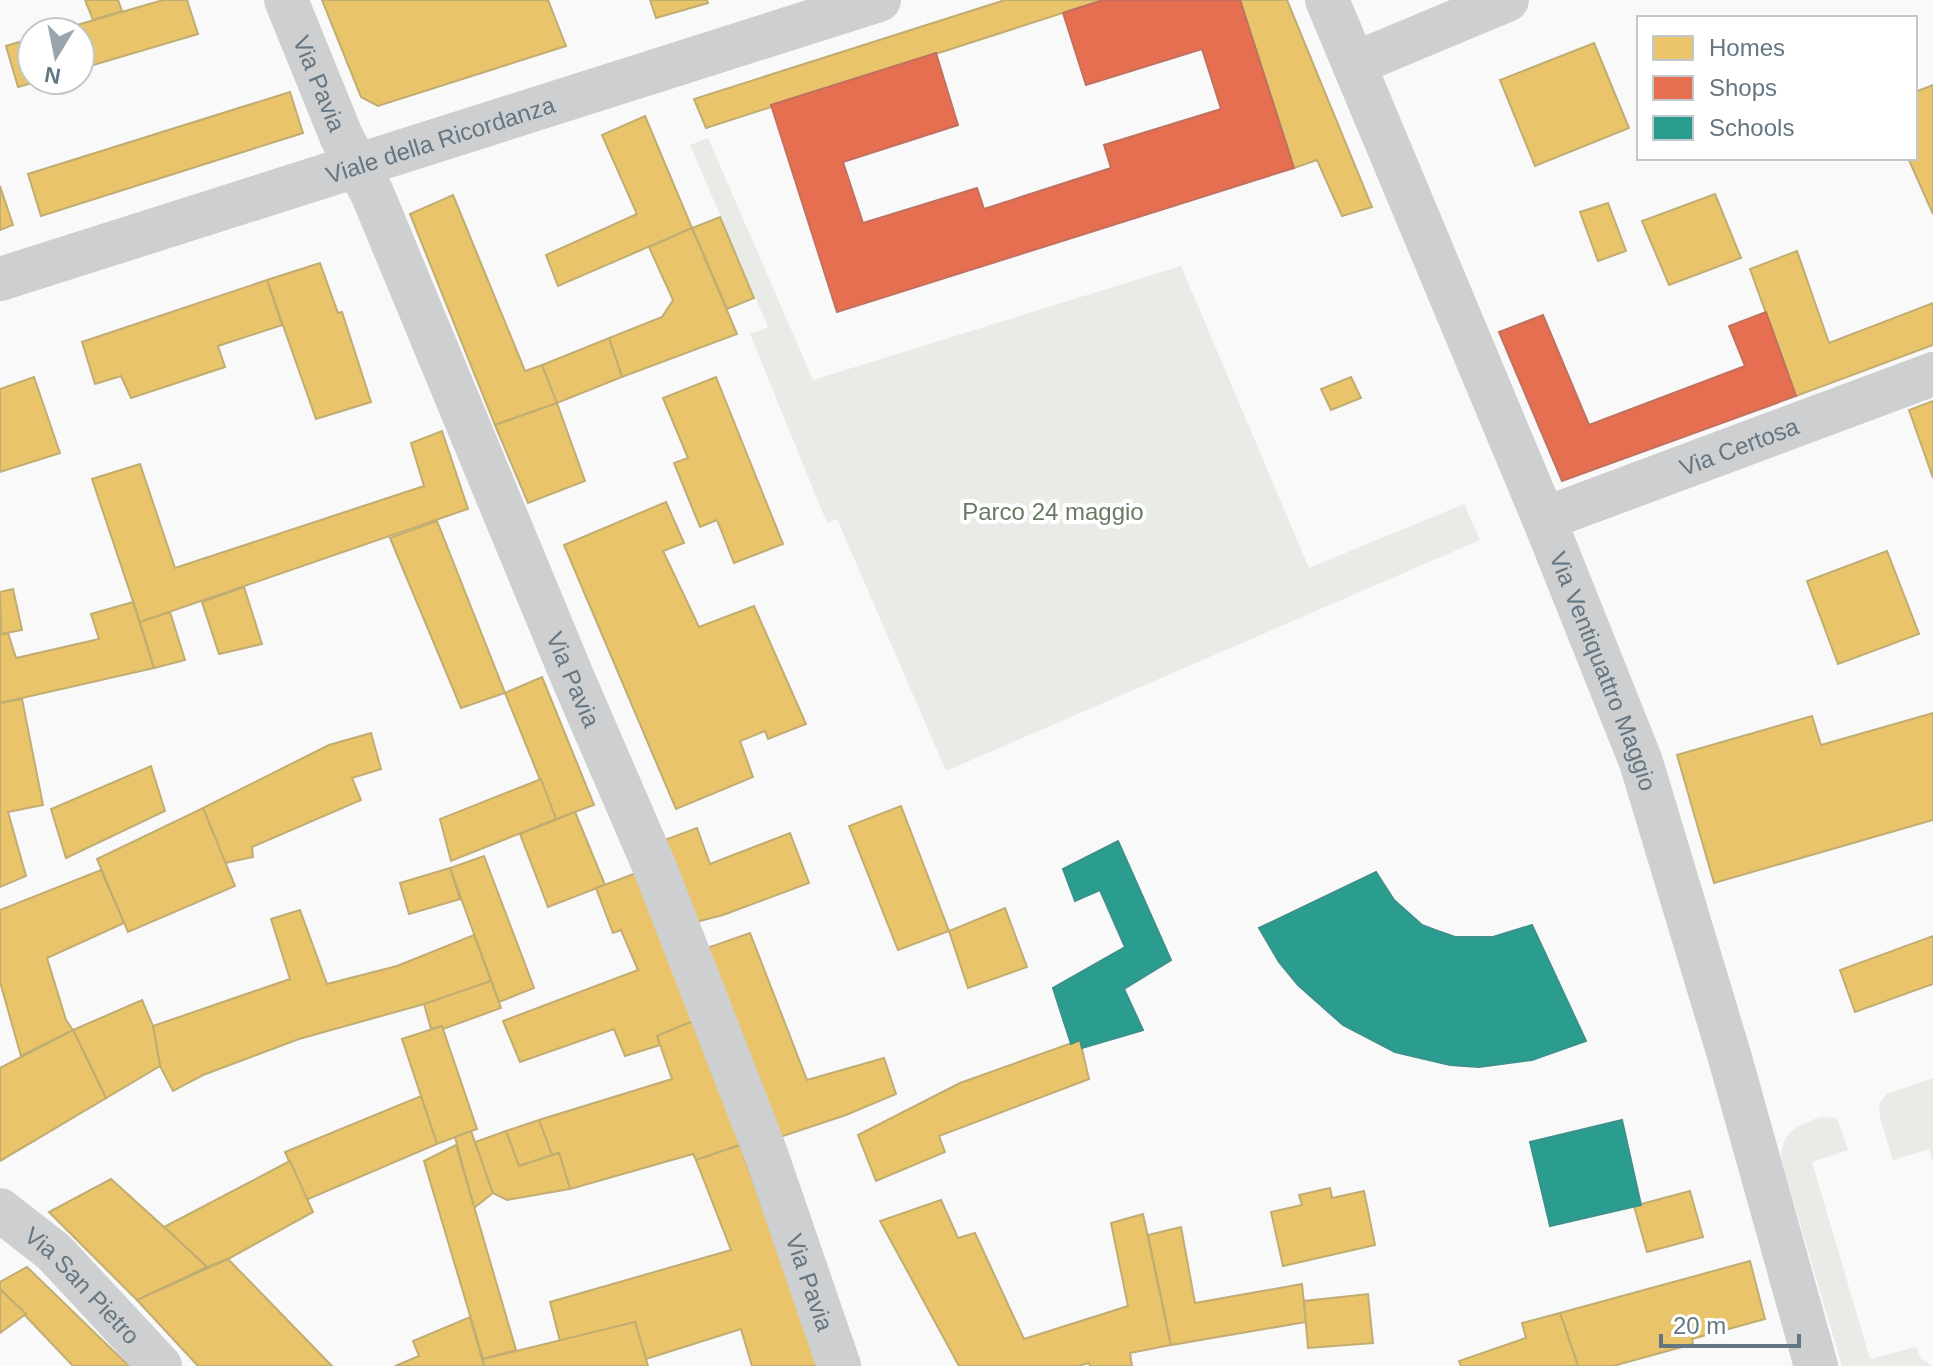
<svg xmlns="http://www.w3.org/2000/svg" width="1933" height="1366" font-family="Helvetica,sans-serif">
<rect width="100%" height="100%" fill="#f9f9f9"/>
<g fill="#e8ebe6">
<polygon points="708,138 813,380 1181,266 1309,568 1464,504 1480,540 946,771 837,519 827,523 750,334 768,327 690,145"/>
<polygon points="1933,1078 1933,1164 1929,1149 1893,1160 1880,1118 1879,1104 1887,1094"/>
<path d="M1821 1117 1837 1118 1848 1150 1812 1162 1870 1359 1916 1347 1921 1359 1933 1366H1842L1781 1159C1781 1132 1799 1124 1821 1117Z"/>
</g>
<g fill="#e9c46a" stroke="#c1ad72" stroke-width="2">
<polygon points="85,0 118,0 122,11 93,20"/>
<polygon points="163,0 187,0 198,34 80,69 80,32 53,32"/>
<polygon points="322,0 548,0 566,46 378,106 361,97"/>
<polygon points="650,0 707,0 708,3 656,18"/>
<polygon points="1005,0 1103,0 706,128 694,99"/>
<polygon points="1240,0 1287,0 1372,207 1342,216 1317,160 1294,168"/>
<polygon points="32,38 32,80 43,80 18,87 6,46"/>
<polygon points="1594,43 1629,128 1535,166 1500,80"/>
<polygon points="1933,85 1933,214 1908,158 1915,158 1915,92"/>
<polygon points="290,92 303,133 41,216 28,174"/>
<polygon points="645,116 692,228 558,286 546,255 637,214 602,135"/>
<polygon points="0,186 13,225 0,230"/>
<polygon points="1715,194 1741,258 1669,285 1642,221"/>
<polygon points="453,195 525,371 542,365 557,403 495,425 410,214"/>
<polygon points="1608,203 1626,251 1598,261 1580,212"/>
<polygon points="720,217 754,298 727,309 692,228"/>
<polygon points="692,228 737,334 622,377 609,338 662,317 673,300 649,247"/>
<polygon points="1797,251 1829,343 1933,303 1933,345 1796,396 1750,269"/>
<polygon points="320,263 338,313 342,312 371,402 316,419 267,280"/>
<polygon points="267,280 282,325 218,346 225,367 131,398 121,376 95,384 82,342"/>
<polygon points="609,338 622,377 557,403 542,365"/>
<polygon points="34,377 60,453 0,472 0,389"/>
<polygon points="716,377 783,544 734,563 717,520 700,527 674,463 688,458 663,398"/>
<polygon points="1351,377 1361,398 1331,410 1321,389"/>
<polygon points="1933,401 1933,478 1909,410"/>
<polygon points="557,403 585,481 528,503 495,425"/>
<polygon points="442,431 468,509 140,622 92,479 140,464 175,568 424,486 411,443"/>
<polygon points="666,502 684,543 663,551 699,627 754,606 806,724 768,739 765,731 740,741 753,777 676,809 564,545"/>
<polygon points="437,521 505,693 461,708 390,538"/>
<polygon points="1887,551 1919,634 1838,664 1807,581"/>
<polygon points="244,587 262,644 219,654 202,602"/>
<polygon points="13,589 22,630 1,634 0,592"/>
<polygon points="133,602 154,668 0,703 0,635 8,633 16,658 99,639 91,614"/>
<polygon points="170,612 185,660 154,668 140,622"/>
<polygon points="542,677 594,805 556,819 505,693"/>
<polygon points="22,699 43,805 8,812 26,876 0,887 0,703"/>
<polygon points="1933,713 1933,820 1714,883 1677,755 1812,716 1821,745"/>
<polygon points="371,733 381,769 352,778 361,800 252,847 253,857 225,863 203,808 329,745"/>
<polygon points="151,766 165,811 66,858 51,809"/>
<polygon points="541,779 556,819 451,861 440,819"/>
<polygon points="901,806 949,931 898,950 849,826"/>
<polygon points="203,808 235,886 128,932 97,859"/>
<polygon points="575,812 605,885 548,907 520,834"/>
<polygon points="697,828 710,864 790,833 809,883 723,915 688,924 659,842"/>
<polygon points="484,856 534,988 499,1002 450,868"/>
<polygon points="450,868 460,899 409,914 400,883"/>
<polygon points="101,870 124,923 47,958 66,1020 73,1030 21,1056 0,982 0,910"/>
<polygon points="636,873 693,1021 657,1036 660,1045 625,1056 614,1029 520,1062 503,1021 638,970 621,930 613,933 596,888"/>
<polygon points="1005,908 1027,967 968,988 949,931"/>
<polygon points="300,910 327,984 397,966 474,935 491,981 435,1001 299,1039 203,1075 173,1091 160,1066 153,1026 290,979 271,919"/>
<polygon points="750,933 807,1080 884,1058 896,1094 846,1115 777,1138 707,948"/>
<polygon points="1933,936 1933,984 1855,1012 1840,970"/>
<polygon points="491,981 501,1008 443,1029 442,1026 431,1029 424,1004"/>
<polygon points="142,1000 153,1026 160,1066 106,1098 73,1030"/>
<polygon points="693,1021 740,1145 696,1160 693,1154 570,1189 559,1153 552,1155 539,1120 672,1079 657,1036"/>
<polygon points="442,1026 477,1129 437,1144 402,1039"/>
<polygon points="73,1030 106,1098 0,1161 0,1068"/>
<polygon points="1080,1040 1089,1079 939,1136 945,1152 876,1181 858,1135 960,1083"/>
<polygon points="421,1096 437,1144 306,1200 285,1152"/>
<polygon points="539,1120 552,1155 519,1166 506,1131"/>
<polygon points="471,1131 493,1193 474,1208 455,1137"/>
<polygon points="506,1131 519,1166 559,1153 570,1189 507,1200 493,1193 475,1142"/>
<polygon points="456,1145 516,1350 483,1359 424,1161"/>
<polygon points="740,1145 819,1366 752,1366 741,1329 646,1359 635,1322 560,1341 550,1302 731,1250 696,1160"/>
<polygon points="290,1161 313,1212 228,1259 207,1267 164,1227"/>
<polygon points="111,1179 164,1227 207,1267 137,1300 49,1212"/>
<polygon points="1330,1188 1332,1198 1364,1191 1375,1245 1283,1266 1271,1212 1302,1205 1299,1195"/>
<polygon points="1690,1191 1703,1237 1647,1252 1634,1206"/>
<polygon points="941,1200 958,1238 975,1233 1024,1339 1128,1306 1111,1223 1143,1214 1171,1345 1130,1353 1132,1366 1090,1366 1089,1363 1078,1366 959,1366 880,1221"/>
<polygon points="1181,1227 1195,1303 1302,1284 1306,1322 1171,1345 1148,1235"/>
<polygon points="228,1259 332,1366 198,1366 137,1300"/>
<polygon points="1750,1261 1765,1319 1692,1339 1693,1344 1613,1366 1578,1366 1560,1313"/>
<polygon points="27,1267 129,1366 73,1366 0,1289 0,1282"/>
<polygon points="0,1289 26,1314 0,1333"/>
<polygon points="1368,1294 1373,1343 1308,1348 1304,1301"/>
<polygon points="1560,1313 1578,1366 1461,1366 1459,1361 1526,1338 1522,1323"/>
<polygon points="470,1317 484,1366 395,1366 419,1356 413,1341"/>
<polygon points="635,1322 648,1366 484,1366 483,1359"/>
</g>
<g fill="#e76f51" stroke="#c07160" stroke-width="2">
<polygon points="1103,0 1240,0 1294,168 837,312 771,105 936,53 958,125 843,162 863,223 977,188 984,209 1111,168 1104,145 1221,109 1202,49 1086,85 1063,13"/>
<polygon points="1766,312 1796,396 1562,481 1499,332 1543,315 1589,425 1745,366 1729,326"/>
</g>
<g fill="#2a9d8f" stroke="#3c918b" stroke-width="2">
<polygon points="1118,841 1171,960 1124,989 1143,1030 1082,1048 1080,1040 1071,1044 1053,988 1125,947 1100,890 1075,901 1063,869"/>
<polygon points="1376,872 1394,900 1422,925 1435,930 1455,937 1493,937 1532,925 1586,1041 1532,1060 1479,1067 1450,1065 1395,1052 1343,1025 1298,985 1279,962 1259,928"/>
<polygon points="1622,1120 1641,1205 1550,1226 1530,1142"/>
</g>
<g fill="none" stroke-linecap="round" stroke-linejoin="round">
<g stroke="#cecfd0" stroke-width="44">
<path id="s1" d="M286 0 342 138 372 193 572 676 655 868 766 1154 839 1366"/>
<path id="s2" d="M1327 0 1544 519 1641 762 1730 1058 1816 1366"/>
<polyline points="1354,64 1507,0"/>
<path id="s3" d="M0 279 879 0"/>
<path id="s4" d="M1544 519 1933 374"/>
<path id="s5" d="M0 1210 54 1252 160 1366"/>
</g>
</g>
<g text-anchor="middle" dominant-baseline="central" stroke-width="8" stroke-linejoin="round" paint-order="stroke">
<g font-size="24" fill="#657683" stroke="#fff">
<text stroke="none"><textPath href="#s1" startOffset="90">Via Pavia</textPath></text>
<text stroke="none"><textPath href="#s3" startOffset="462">Viale della Ricordanza</textPath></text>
<text stroke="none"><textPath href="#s4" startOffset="208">Via Certosa</textPath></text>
<text stroke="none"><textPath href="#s2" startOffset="726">Via Ventiquattro Maggio</textPath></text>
<text stroke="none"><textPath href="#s1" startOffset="738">Via Pavia</textPath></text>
<text stroke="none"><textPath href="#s1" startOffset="1386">Via Pavia</textPath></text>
<text stroke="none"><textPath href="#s5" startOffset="112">Via San Pietro</textPath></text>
</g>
<g font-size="24" fill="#687a64" stroke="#fff">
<text x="1053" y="511">Parco 24 maggio</text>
</g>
</g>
<rect x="1637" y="16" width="280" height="144" fill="#ffffff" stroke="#c1c8cd" stroke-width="2"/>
<rect x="1653" y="36" width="40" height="24" fill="#e9c46a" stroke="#c1c8cd" stroke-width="2"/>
<text x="1709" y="56" font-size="24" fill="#657683">Homes</text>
<rect x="1653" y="76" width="40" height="24" fill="#e76f51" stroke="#c1c8cd" stroke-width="2"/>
<text x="1709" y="96" font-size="24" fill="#657683">Shops</text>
<rect x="1653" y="116" width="40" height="24" fill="#2a9d8f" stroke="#c1c8cd" stroke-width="2"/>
<text x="1709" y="136" font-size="24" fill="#657683">Schools</text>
<g transform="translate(56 56) rotate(190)"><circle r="38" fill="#ffffff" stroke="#c1c8cd" stroke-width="2"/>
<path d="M0-6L14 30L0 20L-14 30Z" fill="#99a4ac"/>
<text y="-12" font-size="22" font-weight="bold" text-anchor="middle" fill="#657683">N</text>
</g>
<path d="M1661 1334v12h138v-12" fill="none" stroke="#657683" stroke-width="4"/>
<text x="1673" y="1334" font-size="24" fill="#657683" stroke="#ffffff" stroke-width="6" paint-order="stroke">20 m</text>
</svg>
